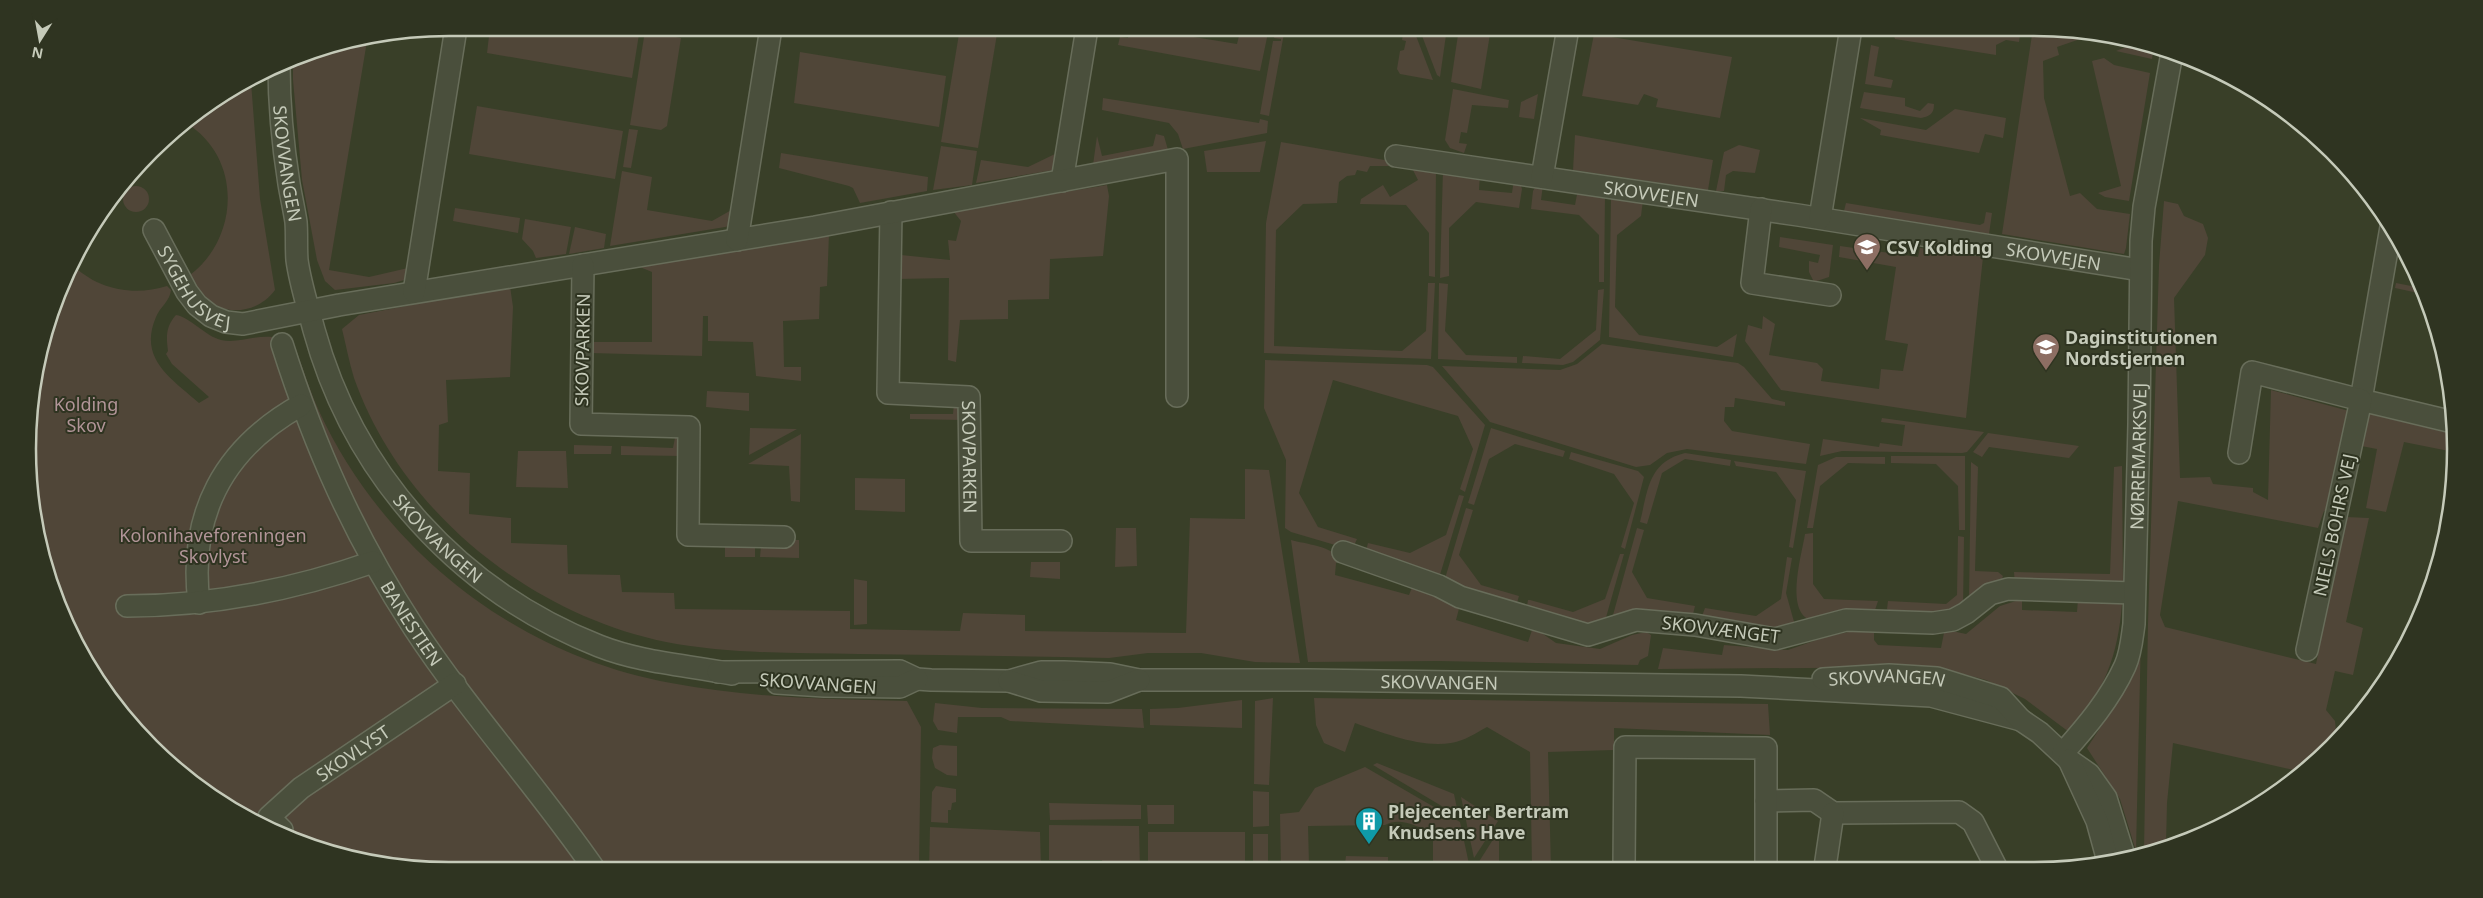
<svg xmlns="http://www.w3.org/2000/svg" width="2483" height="898" font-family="'Noto Sans',sans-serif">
<rect width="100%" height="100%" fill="#393f28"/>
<g fill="#504638">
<polygon points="490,28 640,28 632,78 487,53"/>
<polygon points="960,28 998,28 978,148 941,142"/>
<polygon points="1129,28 1182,28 1194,37 1237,44 1241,28 1269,28 1260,71 1118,45 1120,37 1128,38"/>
<polygon points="1276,28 1285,28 1269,116 1260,114 1273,41 1281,41 1281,39 1274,38"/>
<polygon points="1404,28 1413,28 1433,80 1400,74 1397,69 1400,51 1404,50 1406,41 1402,40"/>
<polygon points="1419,28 1447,28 1440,77 1437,75"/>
<polygon points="1459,28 1491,28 1481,89 1451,82"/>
<polygon points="1891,28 1911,28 1948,34 1957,28 2021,28 2019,42 2006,40 1996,45 1996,55 1895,39"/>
<polygon points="2033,28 2081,34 2083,38 2057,47 2059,55 2043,61 2044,98 2070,196 2080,193 2097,209 2130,214 2126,248 2124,254 2002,234"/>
<polygon points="645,31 681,38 667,126 661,130 630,125"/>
<polygon points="1594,34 1732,57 1720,118 1656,107 1658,99 1644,94 1638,105 1582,96"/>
<polygon points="368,35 329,270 369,277 408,268 411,278 394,283 335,290 325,281 317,260 302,180 293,80 293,58"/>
<polygon points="2140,41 2154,46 2152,59 2116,51"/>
<polygon points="1871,45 1879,47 1874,76 1893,80 1891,88 1865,84"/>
<polygon points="800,52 946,76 939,127 794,103"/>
<polygon points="2104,58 2114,65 2150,73 2129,201 2105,197 2098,193 2121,186 2092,61"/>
<path d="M251 82 260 199 275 290C257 315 219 318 199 292 195 287 193 280 190 275 240 237 242 157 186 123Z"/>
<polygon points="1453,89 1509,100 1508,108 1472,105 1467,133 1461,132 1459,143 1467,144 1464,153 1450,148 1445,140"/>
<path d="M1864 92 1905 98V106L1920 111 1928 103 1934 104C1934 114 1930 116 1921 118L1860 108Z"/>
<polygon points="1538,94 1534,119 1519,117 1521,102"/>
<polygon points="1103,98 1259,123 1260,119 1268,121 1267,133 1183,149 1178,134 1169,123 1102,110"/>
<polygon points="477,106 623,131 615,179 469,154"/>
<polygon points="1955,109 2006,118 2003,138 1985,134 1979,153 1880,135 1881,130 1860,118 1926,130"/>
<polygon points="629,129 638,130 631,168 623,167"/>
<polygon points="1156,134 1164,136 1168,150 1093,165 1097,136 1102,156 1153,146"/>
<polygon points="1575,135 1713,160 1708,190 1573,170"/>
<polygon points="1266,141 1260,172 1207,172 1204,151"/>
<polygon points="1281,142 1396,162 1393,166 1370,166 1367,172 1357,170 1355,175 1347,176 1339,182 1337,203 1303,204 1276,230 1274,346 1402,351 1426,331 1428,283 1435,283 1431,359 1264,353 1266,223"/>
<polygon points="1739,145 1760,150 1755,173 1733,171 1726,175 1724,191 1716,191 1724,152"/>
<polygon points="941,146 977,151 972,185 933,190"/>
<polygon points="781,153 928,177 927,191 860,203 853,188 849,186 779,168"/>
<polygon points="1057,153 1054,170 976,183 981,160 1028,167"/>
<polygon points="1412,168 1436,168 1435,277 1429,276 1429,233 1406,205 1360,204 1361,199 1383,185 1390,197 1418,180"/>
<polygon points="1443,169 1480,173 1479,190 1512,193 1514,179 1520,183 1522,189 1519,208 1476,202 1449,228 1449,276 1440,278"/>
<polygon points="622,171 652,177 647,210 712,221 735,208 731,226 610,246"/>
<polygon points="1107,185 1109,196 1103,256 1050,259 1049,299 1008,300 1008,319 960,320 956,362 948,360 949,278 897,279 901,255 950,260 948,240 956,241 961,221 953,211"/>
<polygon points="1543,185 1541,200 1575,205 1578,189 1605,195 1604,282 1599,282 1599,235 1579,215 1531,209 1533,191 1536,186"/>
<circle cx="136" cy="199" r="13"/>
<polygon points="1611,196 1643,200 1641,216 1617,235 1615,307 1639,335 1717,347 1737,334 1733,357 1609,337"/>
<polygon points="2164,201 2178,204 2184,216 2203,224 2208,238 2205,255 2174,298 2180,478 2210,477 2213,484 2253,488 2253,492 2268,500 2271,390 2349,411 2332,513 2324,511 2318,528 2178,501 2160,615 2165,627 2316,664 2346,517 2369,518 2346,622 2363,628 2353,675 2335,671 2326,710 2335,721 2336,731 2338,734 2312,766 2303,772 2173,743 2167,803 2166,844 2144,850 2148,623 2159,265"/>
<polygon points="1846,203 1980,225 1984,223 1986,212 1992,213 1989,234 1844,211"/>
<polygon points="455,208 520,218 518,233 453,221"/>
<polygon points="525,219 571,227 566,254 536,258 533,251 522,239"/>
<polygon points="575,227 606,234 604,248 569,254"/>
<polygon points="829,234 827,286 820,287 819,319 783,321 784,367 801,367 801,381 756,376 753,342 708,341 708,316 703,316 702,356 590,353 589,342 652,342 652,272 635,265"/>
<polygon points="1780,237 1833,245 1829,277 1814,282 1809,272 1809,261 1818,263 1820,255 1779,247"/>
<polygon points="1840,246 1918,257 1920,248 1983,257 1966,418 1781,390 1745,341 1748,325 1762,329 1763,316 1775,324 1769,355 1817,363 1823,369 1821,381 1879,389 1881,369 1903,371 1908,344 1885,340 1896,267 1839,257"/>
<path d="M71 263C95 289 133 297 167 286L171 290C170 301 160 307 156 317 138 359 171 378 199 403L209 397 172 364 166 354 168 351C166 336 166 326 176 315 190 317 205 336 221 340 239 344 260 333 277 338L313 414 288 345 293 342C302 365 309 389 319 411 384 552 519 656 671 683 749 698 828 699 907 701L921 727 919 869 449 870 340 856 215 799 151 747 99 683 42 558 28 477 31 394Z"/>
<polygon points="1439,283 1448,284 1445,331 1466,355 1517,357 1517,363 1438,359"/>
<polygon points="2396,283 2421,288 2426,298 2418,293 2395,288"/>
<path d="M510 286 513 307 510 377 446 380 448 422 439 425 438 471 470 473 469 514 511 518V543L567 545 568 574 620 575 622 592 674 593 675 609 850 611V629L960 631 963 613 1025 615V631L1186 633 1190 518 1245 519V469L1269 470 1300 663 1255 662 1201 653H1148L1109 658C1026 656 942 655 859 654 795 653 729 654 666 642 529 614 401 511 354 378 349 362 346 345 342 329L359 315Z"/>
<polygon points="1604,289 1600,340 1573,362 1563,365 1522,363 1523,356 1560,359 1596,330 1598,290"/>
<polygon points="1602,344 1738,363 1744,367 1772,399 1785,402 1785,406 1735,398 1734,407 1725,407 1724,421 1732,431 1810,444 1806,464 1687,449 1667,453 1650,465 1636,467 1490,422 1442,366 1560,370 1577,364"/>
<polygon points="1265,360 1427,365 1433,367 1485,425 1465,492 1460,489 1473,449 1458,416 1333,380 1299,493 1318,527 1357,539 1352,550 1291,532 1285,528 1286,460 1264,408"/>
<polygon points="707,391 749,393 749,411 706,407"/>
<polygon points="954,404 961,404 962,420 910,419 910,414 953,414"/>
<polygon points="2362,412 2453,434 2454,452 2404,442 2386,512 2366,508 2377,449 2356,445"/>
<polygon points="1882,418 1984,432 1967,452 1962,453 1842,451 1820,456 1823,439 1879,447 1880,443 1902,446 1905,425 1881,422"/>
<polygon points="750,428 797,429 749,455"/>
<polygon points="1491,428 1565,451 1563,457 1515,444 1489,459 1474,505 1468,503"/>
<polygon points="1988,433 2079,446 2069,458 1989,447 1982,457 1973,452"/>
<polygon points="801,434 800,502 791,501 789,466 748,464"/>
<polygon points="675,438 680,438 681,456 621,455 621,446 673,448"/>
<polygon points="574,445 612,446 611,454 574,454"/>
<polygon points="518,451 566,451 568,488 516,487"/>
<polygon points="1571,452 1638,471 1644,477 1625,549 1621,547 1634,503 1614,474 1569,459"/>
<path d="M1685 453 1731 460 1730 466 1685 459 1662 473 1647 524 1640 522C1648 490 1648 462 1685 453Z"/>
<polygon points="1891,456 1965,456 1965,530 1959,530 1958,486 1936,464 1891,463"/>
<polygon points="1836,457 1885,457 1885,464 1848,463 1820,486 1813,528 1807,528 1818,465"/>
<polygon points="1734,461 1806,471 1793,548 1789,547 1796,500 1776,472 1736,466"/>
<polygon points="1971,462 1978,467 1975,571 1998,572 2003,576 2001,582 1969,600"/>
<polygon points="2122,466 2123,582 2015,585 2014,572 2110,574 2114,467"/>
<polygon points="855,478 905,479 905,512 855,510"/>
<polygon points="1459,495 1464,496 1439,578 1366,551 1368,543 1410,553 1446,535"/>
<polygon points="1466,508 1473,510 1459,555 1481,585 1519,596 1516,606 1444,582"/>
<polygon points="1116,528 1136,528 1137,566 1115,567"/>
<polygon points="1637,528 1644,530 1632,572 1647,598 1695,606 1692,618 1610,626"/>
<path d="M1813 533V584L1824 599 1878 601 1874 613 1810 620C1785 610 1802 554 1805 534Z"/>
<polygon points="1958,536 1964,537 1963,610 1957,615 1891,614 1887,609 1888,601 1946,604 1957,595"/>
<polygon points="794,540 799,540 799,558 760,557 761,546 793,546"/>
<path d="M1291 540C1305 544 1333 546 1340 560L1336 563 1335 575 1409 595 1414 582 1460 605 1456 620 1528 642 1533 627 1556 643 1600 649 1632 635 1646 632 1651 635 1648 656 1640 660 1638 665 1438 661 1308 662Z"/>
<polygon points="725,545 755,546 755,557 725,557"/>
<polygon points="1620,554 1624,554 1603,628 1596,629 1527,606 1528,600 1530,600 1573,612 1605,599"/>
<polygon points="1787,557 1792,558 1786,593 1796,629 1784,633 1702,616 1705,608 1756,616 1781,599"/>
<polygon points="1031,562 1060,562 1060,579 1030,577"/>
<polygon points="854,579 867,581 867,624 854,625"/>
<path d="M2022 599V610L2077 612 2078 599 2115 600 2122 604C2118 655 2104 693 2069 732L2025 699 1986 680 1936 667 1658 669 1663 648 1722 655 1724 645 1788 650 1828 636 1849 632H1874V640L1878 645 1941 648 1944 633 1952 631 1966 634 2000 606Z"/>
<polygon points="2141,635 2136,851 2120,799 2087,748 2117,702 2131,670"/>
<polygon points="1273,698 1269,785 1254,784 1255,701"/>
<path d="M1314 698 1768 704 1770 735 1614 728V750L1548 752 1551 868H1532L1530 752 1487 727C1476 733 1464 741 1451 743 1420 748 1384 733 1355 723L1345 752 1324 743 1316 725Z"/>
<polygon points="1242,700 1242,728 1150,725 1150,709 1178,708"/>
<polygon points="935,703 982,708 1142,709 1144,728 1010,721 1001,717 958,717 957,733 938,730 933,721"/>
<polygon points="940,745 957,746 957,776 947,775 935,768 932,758 933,748"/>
<polygon points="1377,763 1454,794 1458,813 1455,814 1373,765"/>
<path d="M1365 767 1460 822 1469 864 1467 868H1433V839L1430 832C1416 826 1400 817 1385 825L1308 826 1309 864H1345L1346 856 1388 857V868L1281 869 1280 814 1299 812 1315 788Z"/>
<polygon points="936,786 956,789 956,802 952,803 951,810 948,810 948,823 931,822 932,792"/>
<polygon points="1253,791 1269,792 1269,826 1253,827"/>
<polygon points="1461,797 1498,821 1474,858"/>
<polygon points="1049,803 1141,805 1141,819 1050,820"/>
<polygon points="1147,805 1174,805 1174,824 1148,824"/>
<polygon points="1049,825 1139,826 1140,869 1103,869 1102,860 1049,860"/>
<polygon points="930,827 1040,832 1041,869 929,869"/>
<polygon points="1499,830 1499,868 1475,868"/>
<rect x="1148" y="832" width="97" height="37"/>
<rect x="1253" y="834" width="15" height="35"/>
<polygon points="1049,864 1085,864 1084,869 1049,869"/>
</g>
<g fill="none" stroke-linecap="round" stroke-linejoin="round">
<g stroke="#686d5a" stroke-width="24">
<g id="minor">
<path id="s1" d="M279 65C279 104 283 146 289 184 291 196 294 209 296 222 297 234 296 247 297 260 300 283 308 307 314 330 354 475 459 591 599 646 642 663 688 665 732 674"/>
<path id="s2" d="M1396 156 1798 215 2140 270"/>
<polyline points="1542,177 1568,28"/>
<polyline points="1062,181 1087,28"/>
<polyline points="1761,209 1752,283 1830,295"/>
<path id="s3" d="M891 212 888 393 969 397 971 541H1061"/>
<polyline points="1820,218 1851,28"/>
<polyline points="2391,227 2361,400 2453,422"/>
<path id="s4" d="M154 230 187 292 197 305 211 316 226 322 243 324 339 305 815 227 1177 159V396"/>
<polyline points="737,240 771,28"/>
<polyline points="583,265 581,424 689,427 688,535 784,537"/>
<polyline points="414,292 456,28"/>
<path id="s5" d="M282 344C315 448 354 536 414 628 469 712 538 787 595 870"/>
<polyline points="2239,453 2252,372 2361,400 2307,650"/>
<polyline points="1343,552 1439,586 1460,597 1588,635 1636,620 1695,625 1775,639 1846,620 1933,623 1953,620 1966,613 1990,594 2008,589 2134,593"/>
<path d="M199 603C188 514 224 448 301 405"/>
<path d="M127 606C212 606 293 590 373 562"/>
<path id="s6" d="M718 672 900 671 917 679 931 680 1009 681 1041 672H1064L1110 674 1139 680H1308L1741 686 1931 696 2021 720"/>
<path id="s7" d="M1823 679 1889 675 1937 678 2001 698 2021 720 2040 733 2069 760 2089 774 2106 798 2124 856"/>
<polyline points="1009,681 1041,691 1108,692 1139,680"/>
<polyline points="777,683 824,686 900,687 917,679"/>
<path id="s8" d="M2063 753C2087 726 2110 699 2125 666 2131 653 2132 638 2134 624L2139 424 2141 241 2144 207 2172 53"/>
<polyline points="2069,760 2097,821 2108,861"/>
<polyline points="1766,801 1814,800 1833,813 1959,812 1973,822 1996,867"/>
<path id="s9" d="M282 830 269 817 301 788 455 684"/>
<polyline points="1825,867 1833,813"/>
<polyline points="1624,868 1625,747 1766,748 1766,868"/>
</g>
</g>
<use href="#minor" stroke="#4a4f3c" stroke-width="21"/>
</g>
<defs>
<g id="school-pin" transform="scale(1.4375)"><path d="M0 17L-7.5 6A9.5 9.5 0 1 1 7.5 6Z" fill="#8d6e63" stroke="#2f3421"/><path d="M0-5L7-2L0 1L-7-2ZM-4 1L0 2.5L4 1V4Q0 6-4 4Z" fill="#fff"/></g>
<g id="building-pin" transform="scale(1.4375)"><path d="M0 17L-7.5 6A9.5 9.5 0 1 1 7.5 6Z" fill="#0f9aa8" stroke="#2f3421"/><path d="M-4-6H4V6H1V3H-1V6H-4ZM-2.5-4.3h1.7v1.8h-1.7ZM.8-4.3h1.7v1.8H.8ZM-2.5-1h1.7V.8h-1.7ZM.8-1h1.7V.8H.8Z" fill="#fff"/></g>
</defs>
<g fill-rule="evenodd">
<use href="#school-pin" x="1867" y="247"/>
<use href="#school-pin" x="2046" y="347"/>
<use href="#building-pin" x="1369" y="821"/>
</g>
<g text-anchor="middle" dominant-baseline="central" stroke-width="4" stroke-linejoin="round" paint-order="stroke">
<g font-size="18" fill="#c5cab9" stroke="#2f3421">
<text stroke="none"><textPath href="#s1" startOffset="99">SKOVVANGEN</textPath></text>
<text stroke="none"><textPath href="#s2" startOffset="258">SKOVVEJEN</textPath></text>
<text stroke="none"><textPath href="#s2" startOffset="665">SKOVVEJEN</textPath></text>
<text stroke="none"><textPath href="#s4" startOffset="72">SYGEHUSVEJ</textPath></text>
<text transform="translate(582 350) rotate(-89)">SKOVPARKEN</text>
<text stroke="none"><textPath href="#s8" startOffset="318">NØRREMARKSVEJ</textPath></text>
<text stroke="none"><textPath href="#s3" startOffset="322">SKOVPARKEN</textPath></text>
<text transform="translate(2334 525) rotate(-78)">NIELS BOHRS VEJ</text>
<text stroke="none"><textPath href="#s1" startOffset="514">SKOVVANGEN</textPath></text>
<text stroke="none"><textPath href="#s5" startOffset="309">BANESTIEN</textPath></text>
<text transform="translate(1721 629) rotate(7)">SKOVVÆNGET</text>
<text stroke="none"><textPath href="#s7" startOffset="64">SKOVVANGEN</textPath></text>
<text stroke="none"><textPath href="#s6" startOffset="725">SKOVVANGEN</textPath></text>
<text transform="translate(818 683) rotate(4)">SKOVVANGEN</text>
<text stroke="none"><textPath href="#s9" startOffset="124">SKOVLYST</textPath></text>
</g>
<g font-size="18" font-weight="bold" fill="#c5cab9" stroke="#2f3421" text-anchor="start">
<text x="1886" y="247">CSV Kolding</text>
<text x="2065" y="337">Daginstitutionen<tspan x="2065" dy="21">Nordstjernen</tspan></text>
<text x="1388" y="811">Plejecenter Bertram<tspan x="1388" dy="21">Knudsens Have</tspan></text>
</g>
<g font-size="18" fill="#b29598" stroke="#2f3421">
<text x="86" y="404">Kolding<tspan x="86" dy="21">Skov</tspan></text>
<text x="213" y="535">Kolonihaveforeningen<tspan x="213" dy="21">Skovlyst</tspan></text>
</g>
</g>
<path d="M0 0H2483V898H0ZM449 36H2034A413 413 0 0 1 2447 449V449A413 413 0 0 1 2034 862H449A413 413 0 0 1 36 449V449A413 413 0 0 1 449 36Z" fill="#2f3421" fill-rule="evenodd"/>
<path fill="none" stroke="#c5cab9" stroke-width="2.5" d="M449 36H2034A413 413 0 0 1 2447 449V449A413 413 0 0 1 2034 862H449A413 413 0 0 1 36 449V449A413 413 0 0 1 449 36Z"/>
<g transform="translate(40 40) rotate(191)" stroke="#2f3421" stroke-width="4" paint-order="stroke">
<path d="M0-4L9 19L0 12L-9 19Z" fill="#c5cab9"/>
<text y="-8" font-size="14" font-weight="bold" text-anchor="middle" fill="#c5cab9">N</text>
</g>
</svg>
